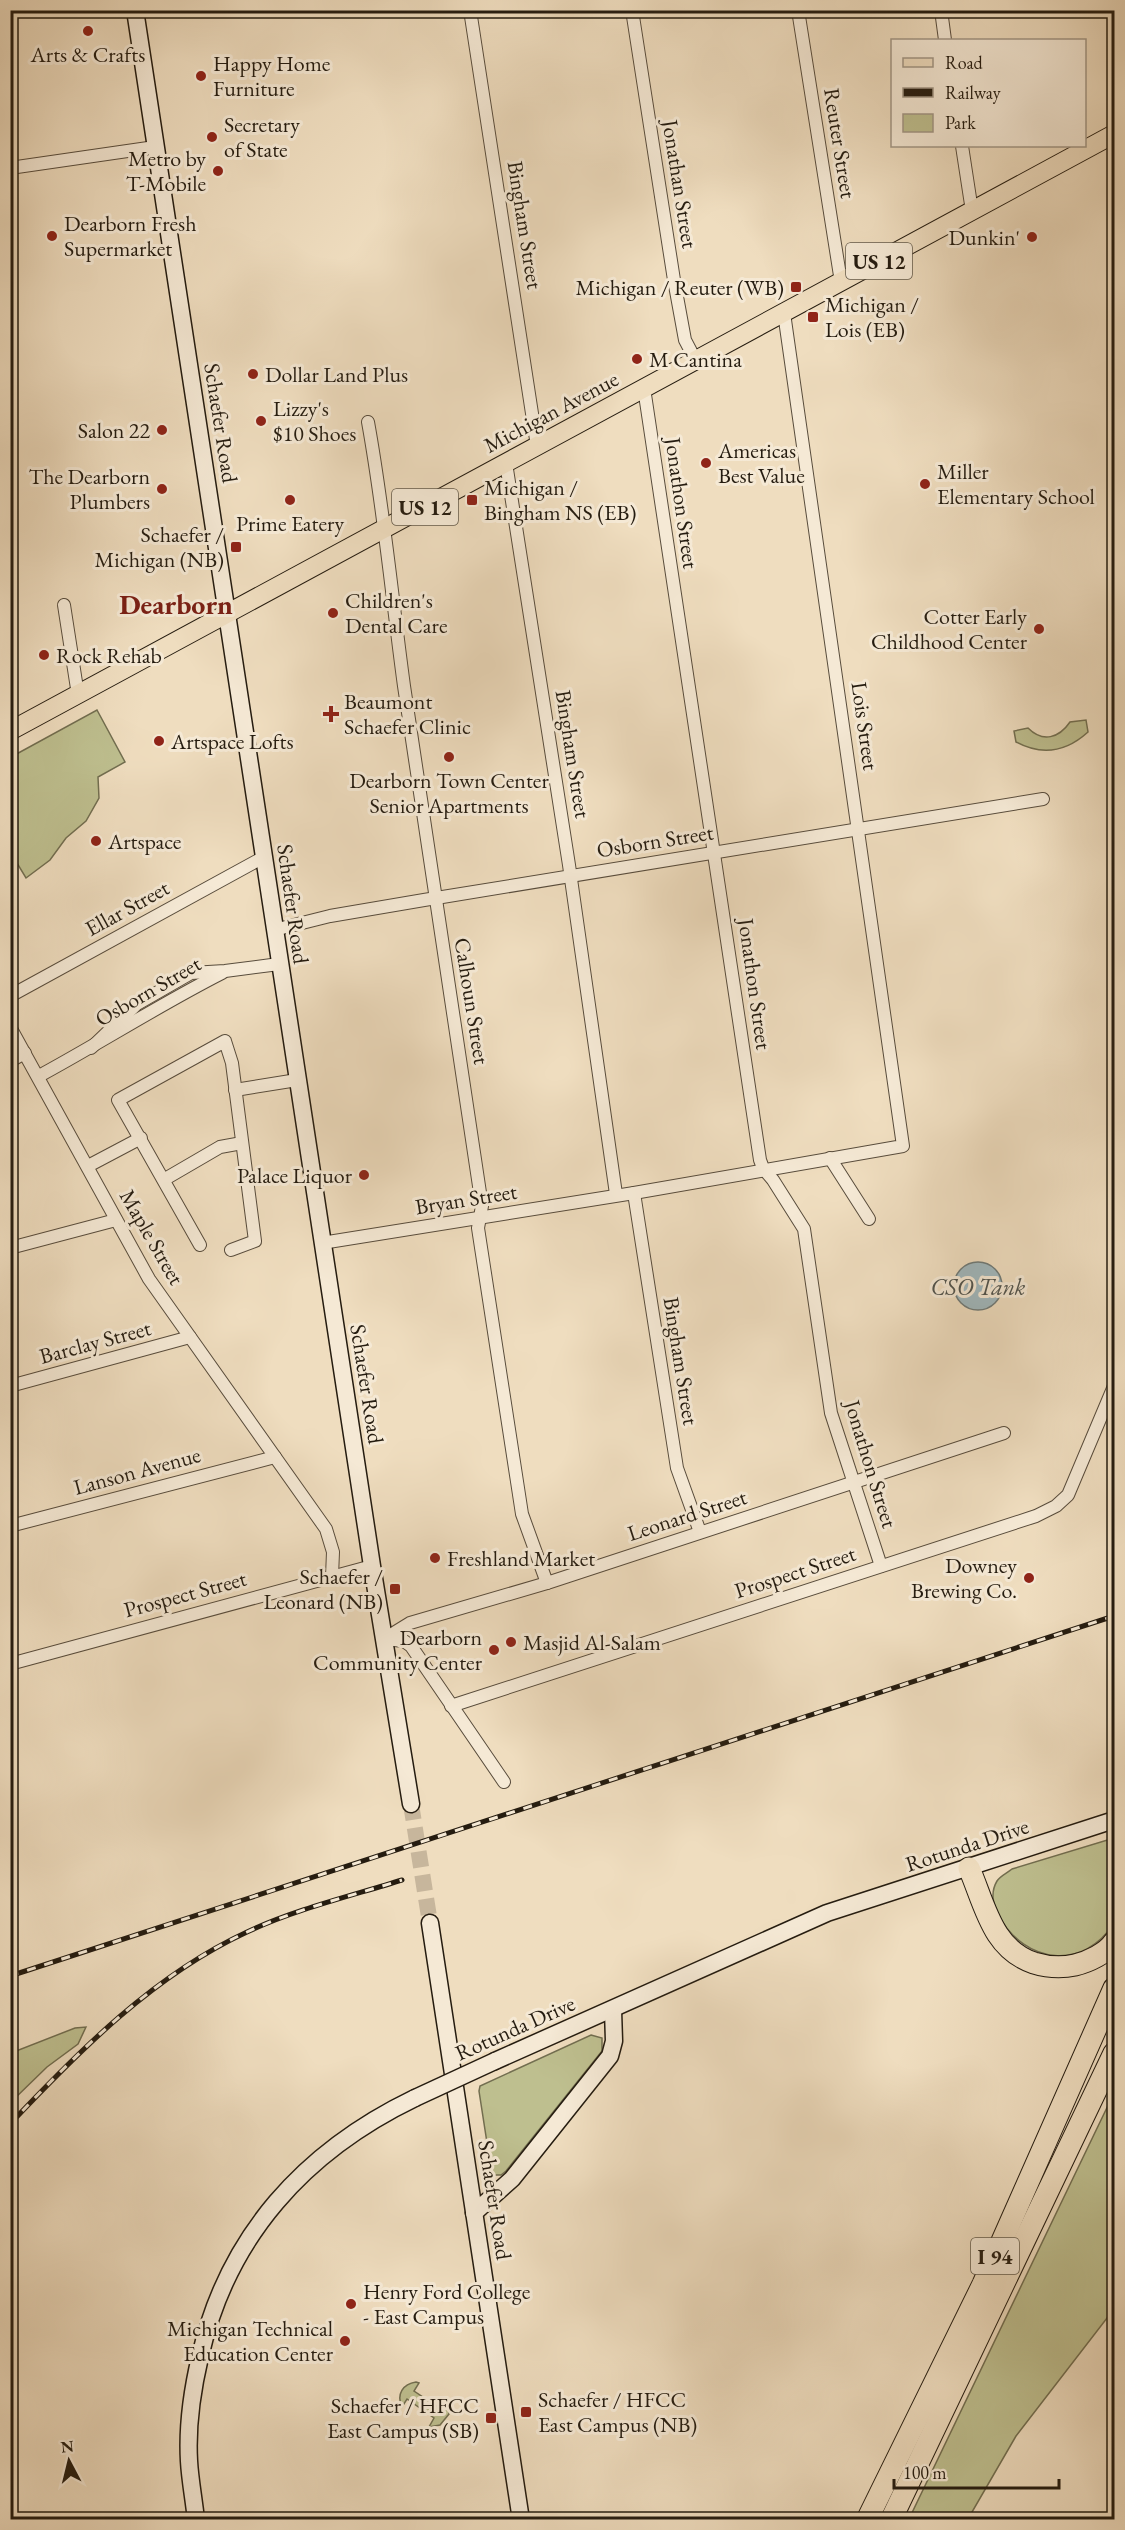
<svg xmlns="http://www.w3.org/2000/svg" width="1125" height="2530" font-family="'EB Garamond',serif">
<rect width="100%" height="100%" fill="#efddbf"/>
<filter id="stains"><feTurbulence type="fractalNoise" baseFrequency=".00333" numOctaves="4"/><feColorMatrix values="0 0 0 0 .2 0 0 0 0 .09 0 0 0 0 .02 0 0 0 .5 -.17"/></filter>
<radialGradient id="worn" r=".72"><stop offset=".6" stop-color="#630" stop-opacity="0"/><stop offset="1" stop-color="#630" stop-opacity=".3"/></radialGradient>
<g fill="#bebf8f" stroke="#726e50" stroke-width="1.5">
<polygon points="97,710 125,762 98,777 99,798 86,821 66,838 50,860 26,878 17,863 11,866 11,757"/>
<path d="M1086 720 1088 732C1066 752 1042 756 1016 742L1014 731 1028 728C1043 743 1059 738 1070 722Z"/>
<path d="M1114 1838V1923C1084 1971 1025 1964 999 1916 993 1904 990 1893 997 1881 1000 1876 1007 1873 1012 1869Z"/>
<polygon points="86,2027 78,2044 47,2067 11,2102 11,2053 75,2028"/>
<polygon points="591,2035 602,2038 602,2051 506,2171 501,2175 492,2175 479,2091 480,2086"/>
<polygon points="1114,2093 1114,2309 1016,2436 968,2519 909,2519"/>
<path d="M416 2382 419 2383 414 2391 441 2409 447 2402 449 2414 440 2425 429 2427 434 2418 407 2399 402 2407C396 2394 403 2384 416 2382Z"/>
</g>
<circle fill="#a0b8be" stroke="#6f7a78" stroke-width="1.5" cx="978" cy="1286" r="24"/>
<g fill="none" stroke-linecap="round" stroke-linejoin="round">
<polyline stroke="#c7b69c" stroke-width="16" stroke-dasharray="16 8" stroke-linecap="butt" points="411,1804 430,1923"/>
<g stroke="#584c3c" stroke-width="14">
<g id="street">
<polyline points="470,10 537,446"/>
<polyline points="632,10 674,280 685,340 696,361"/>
<polyline points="798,10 841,282"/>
<polyline points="941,10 945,40"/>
<polyline points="962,146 972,211"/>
<polyline points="10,168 155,147"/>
<polyline points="644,388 760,1160 763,1168 773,1180 804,1229 831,1413 881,1566"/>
<path d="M368 422C384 510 392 598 404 686 429 860 456 1033 482 1206L478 1228 522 1514 547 1583"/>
<polyline points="506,463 569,865 616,1194"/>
<polyline points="64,605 78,695"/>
<polyline points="274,930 330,916 424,900 1043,799"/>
<polyline points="10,996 264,857"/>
<polyline points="10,1027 149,1279 326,1529 333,1552 332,1576"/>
<polyline points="91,1048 137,1004 191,973 225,971 279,964"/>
<polyline points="10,1061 25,1053"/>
<path d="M39 1076C100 1043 159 1005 222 973"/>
<polyline points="235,1090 297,1080"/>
<polyline points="830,1158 869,1219"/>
<polyline points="88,1166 141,1138"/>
<polyline points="165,1179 220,1147 242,1143"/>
<polyline points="634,1193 677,1468 700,1532"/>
<polyline points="322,1243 634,1193 903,1146 784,313"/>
<polyline points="200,1245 118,1100 225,1041 232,1063 255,1241 231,1250"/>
<polyline points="10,1248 116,1220"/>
<polyline points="10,1386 190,1337"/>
<polyline points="10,1526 275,1457"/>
<polyline points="384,1639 410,1623 547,1583 1004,1433"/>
<polyline points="384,1639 404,1641 411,1646 504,1782"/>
<polyline points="10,1664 372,1566"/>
<polyline points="451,1706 1036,1516 1056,1506 1068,1495 1114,1386"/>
</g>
</g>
<g stroke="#251c10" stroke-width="19">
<g id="secondary">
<polyline points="135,10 372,1566 411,1804"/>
<polyline points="430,1923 521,2520"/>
<polyline points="495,2061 827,1913 1114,1820"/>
<polyline points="474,2213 512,2179 610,2056 614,2041 613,2010"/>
<path d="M196 2520C194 2500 190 2480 189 2461 187 2426 192 2391 200 2357 227 2236 305 2151 415 2098"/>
</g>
</g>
<g stroke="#251c10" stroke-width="20">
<polyline id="primary" points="10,731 1114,134"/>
</g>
<g stroke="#251c10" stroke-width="23">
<g id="highway">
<path d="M969 1868C985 1905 992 1949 1034 1963 1047 1967 1062 1968 1075 1965 1088 1962 1107 1953 1114 1942"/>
<polyline points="867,2520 983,2284 1114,1988"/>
<polyline points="891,2520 1114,2053"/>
</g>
</g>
<use href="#street" stroke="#f5e9d5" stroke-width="12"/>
<use href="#secondary" stroke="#f5e9d5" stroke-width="16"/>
<use href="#primary" stroke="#efddbf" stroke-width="18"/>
<use href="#highway" stroke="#efddbf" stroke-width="21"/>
<g stroke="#251c10" stroke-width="5">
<g id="rail">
<polyline points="10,1976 1114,1616"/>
<path d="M10 2124C80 2050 154 1975 247 1932 296 1909 351 1896 402 1880"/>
</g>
</g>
<use href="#rail" stroke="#f5e9d5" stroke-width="3" stroke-dasharray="9" stroke-linecap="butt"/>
<g stroke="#251c10" stroke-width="19" stroke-linecap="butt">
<polyline id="secondary-bridge" points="415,2098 495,2061"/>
</g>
<use href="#secondary-bridge" stroke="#f5e9d5" stroke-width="16"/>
</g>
<g fill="#8f2418" stroke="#f5e9d5" stroke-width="2">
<circle cx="88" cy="31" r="6"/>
<circle cx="201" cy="76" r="6"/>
<circle cx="212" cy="137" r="6"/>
<circle cx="218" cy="171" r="6"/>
<circle cx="52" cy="236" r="6"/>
<circle cx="1032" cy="237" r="6"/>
<rect x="790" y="281" width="12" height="12" rx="3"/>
<rect x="807" y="311" width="12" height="12" rx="3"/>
<circle cx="637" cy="359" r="6"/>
<circle cx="253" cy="374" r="6"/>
<circle cx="261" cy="421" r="6"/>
<circle cx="162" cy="430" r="6"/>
<circle cx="706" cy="463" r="6"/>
<circle cx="925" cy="484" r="6"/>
<circle cx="162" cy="489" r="6"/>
<circle cx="290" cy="500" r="6"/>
<rect x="466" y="494" width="12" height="12" rx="3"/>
<rect x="230" y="541" width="12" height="12" rx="3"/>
<circle cx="333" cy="613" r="6"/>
<circle cx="1039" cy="629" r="6"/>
<circle cx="44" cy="655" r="6"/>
<path d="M328 705h6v6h6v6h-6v6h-6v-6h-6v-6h6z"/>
<circle cx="159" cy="741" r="6"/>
<circle cx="449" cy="757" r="6"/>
<circle cx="96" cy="841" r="6"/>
<circle cx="364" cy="1175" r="6"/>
<circle cx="435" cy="1558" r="6"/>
<circle cx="1029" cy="1578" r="6"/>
<rect x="389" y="1583" width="12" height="12" rx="3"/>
<circle cx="511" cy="1642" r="6"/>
<circle cx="494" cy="1650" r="6"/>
<circle cx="351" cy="2304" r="6"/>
<circle cx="345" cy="2341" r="6"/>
<rect x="520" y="2406" width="12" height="12" rx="3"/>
<rect x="485" y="2412" width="12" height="12" rx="3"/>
</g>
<g text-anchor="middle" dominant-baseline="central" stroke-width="6" stroke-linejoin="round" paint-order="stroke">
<g fill="#f5e9d5" stroke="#635a4b" stroke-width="1.5">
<rect x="846" y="243" width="66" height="36" rx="4.5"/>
<rect x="392" y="489" width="66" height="36" rx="4.5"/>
<rect x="971" y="2238" width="48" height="36" rx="4.5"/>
</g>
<g font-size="21" font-weight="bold" fill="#251c10">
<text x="879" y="261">US 12</text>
<text x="425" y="507">US 12</text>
<text x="995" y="2256">I 94</text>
</g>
<g font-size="22" fill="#251c10" stroke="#f5e9d5" text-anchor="start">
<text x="88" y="54" text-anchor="middle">Arts &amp; Crafts</text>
<text x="213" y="63">Happy Home<tspan x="213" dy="25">Furniture</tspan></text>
<text x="224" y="124">Secretary<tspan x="224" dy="25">of State</tspan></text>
<text x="206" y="158" text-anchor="end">Metro by<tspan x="206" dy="25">T-Mobile</tspan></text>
<text x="64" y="223">Dearborn Fresh<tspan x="64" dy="25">Supermarket</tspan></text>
<text x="1020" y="237" text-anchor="end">Dunkin'</text>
<text x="784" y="287" text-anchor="end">Michigan / Reuter (WB)</text>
<text x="825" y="304">Michigan /<tspan x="825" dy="25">Lois (EB)</tspan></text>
<text x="649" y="359">M Cantina</text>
<text x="265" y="374">Dollar Land Plus</text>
<text x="273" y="408">Lizzy's<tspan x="273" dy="25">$10 Shoes</tspan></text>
<text x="150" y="430" text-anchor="end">Salon 22</text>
<text x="718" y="450">Americas<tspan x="718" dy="25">Best Value</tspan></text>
<text x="937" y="471">Miller<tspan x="937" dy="25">Elementary School</tspan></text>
<text x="150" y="476" text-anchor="end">The Dearborn<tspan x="150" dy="25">Plumbers</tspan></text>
<text x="484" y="487">Michigan /<tspan x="484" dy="25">Bingham NS (EB)</tspan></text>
<text x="290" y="523" text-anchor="middle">Prime Eatery</text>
<text x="224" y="534" text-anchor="end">Schaefer /<tspan x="224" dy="25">Michigan (NB)</tspan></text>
<text x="345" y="600">Children's<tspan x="345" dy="25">Dental Care</tspan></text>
<text x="1027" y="616" text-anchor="end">Cotter Early<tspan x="1027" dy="25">Childhood Center</tspan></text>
<text x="56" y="655">Rock Rehab</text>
<text x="344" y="701">Beaumont<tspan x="344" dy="25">Schaefer Clinic</tspan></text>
<text x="171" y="741">Artspace Lofts</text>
<text x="449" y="780" text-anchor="middle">Dearborn Town Center<tspan x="449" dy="25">Senior Apartments</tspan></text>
<text x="108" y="841">Artspace</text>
<text x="352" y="1175" text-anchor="end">Palace Liquor</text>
<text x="447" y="1558">Freshland Market</text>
<text x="1017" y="1565" text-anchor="end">Downey<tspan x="1017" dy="25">Brewing Co.</tspan></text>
<text x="383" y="1576" text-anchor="end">Schaefer /<tspan x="383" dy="25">Leonard (NB)</tspan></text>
<text x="482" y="1637" text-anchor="end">Dearborn<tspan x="482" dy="25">Community Center</tspan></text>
<text x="523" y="1642">Masjid Al-Salam</text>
<text x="363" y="2291">Henry Ford College<tspan x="363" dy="25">- East Campus</tspan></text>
<text x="333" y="2328" text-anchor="end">Michigan Technical<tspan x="333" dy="25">Education Center</tspan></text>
<text x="538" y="2399">Schaefer / HFCC<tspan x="538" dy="25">East Campus (NB)</tspan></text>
<text x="479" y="2405" text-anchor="end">Schaefer / HFCC<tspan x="479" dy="25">East Campus (SB)</tspan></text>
</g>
<g font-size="22" fill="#251c10" stroke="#f5e9d5">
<text transform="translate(840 143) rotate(81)">Reuter Street</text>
<text transform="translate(680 184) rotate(81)">Jonathan Street</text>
<text transform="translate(525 225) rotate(81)">Bingham Street</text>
<text transform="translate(551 412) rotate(-28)">Michigan Avenue</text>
<text transform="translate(221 423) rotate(81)">Schaefer Road</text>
<text transform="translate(682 503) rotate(82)">Jonathon Street</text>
<text transform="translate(865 726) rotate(82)">Lois Street</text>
<text transform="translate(573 754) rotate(81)">Bingham Street</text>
<text transform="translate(655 841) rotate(-9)">Osborn Street</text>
<text transform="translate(293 904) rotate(82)">Schaefer Road</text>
<text transform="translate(127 908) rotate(-29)">Ellar Street</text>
<text transform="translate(755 984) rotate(82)">Jonathon Street</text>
<text transform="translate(148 991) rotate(-30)">Osborn Street</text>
<text transform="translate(472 1001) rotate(81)">Calhoun Street</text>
<text transform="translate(466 1199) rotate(-9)">Bryan Street</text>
<text transform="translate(152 1237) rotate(60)">Maple Street</text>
<text transform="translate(95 1342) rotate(-15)">Barclay Street</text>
<text transform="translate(681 1361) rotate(81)">Bingham Street</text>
<text transform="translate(367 1384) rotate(81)">Schaefer Road</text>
<text transform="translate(871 1464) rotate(73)">Jonathon Street</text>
<text transform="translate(137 1471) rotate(-15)">Lanson Avenue</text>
<text transform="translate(687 1515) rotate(-18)">Leonard Street</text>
<text transform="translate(795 1572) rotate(-18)">Prospect Street</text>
<text transform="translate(185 1594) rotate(-15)">Prospect Street</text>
<text transform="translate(967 1845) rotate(-18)">Rotunda Drive</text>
<text transform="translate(515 2028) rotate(-24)">Rotunda Drive</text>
<text transform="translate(495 2200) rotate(81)">Schaefer Road</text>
</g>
<g font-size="24" font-style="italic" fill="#50534d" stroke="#f5e9d5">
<text x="978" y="1286">CSO Tank</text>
</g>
<g font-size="28" font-weight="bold" fill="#7a1f14" stroke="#f5e9d5">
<text x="176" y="604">Dearborn</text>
</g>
</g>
<rect width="1125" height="2530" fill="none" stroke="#efddbf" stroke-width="36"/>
<rect x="12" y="12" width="1101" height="2506" fill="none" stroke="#251c10" stroke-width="3"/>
<rect x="18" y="18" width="1089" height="2494" fill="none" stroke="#251c10" stroke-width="1.5"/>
<rect x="891" y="39" width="195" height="108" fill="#f5e9d5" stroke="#a29786" stroke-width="1.5"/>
<rect x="903" y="58" width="30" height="9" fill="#efddbf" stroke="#a29786" stroke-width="1.5"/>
<text x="945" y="69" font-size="18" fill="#251c10">Road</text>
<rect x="903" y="88" width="30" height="9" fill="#251c10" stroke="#a29786" stroke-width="1.5"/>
<text x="945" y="99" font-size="18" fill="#251c10">Railway</text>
<rect x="903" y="114" width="30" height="18" fill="#bebf8f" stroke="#a29786" stroke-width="1.5"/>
<text x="945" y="129" font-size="18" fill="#251c10">Park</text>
<g transform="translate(69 2461) rotate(353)" stroke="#f5e9d5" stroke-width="4.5" paint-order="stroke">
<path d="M0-4.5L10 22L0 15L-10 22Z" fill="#251c10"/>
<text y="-9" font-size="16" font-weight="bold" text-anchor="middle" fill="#251c10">N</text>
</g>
<path d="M894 2479v9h165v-9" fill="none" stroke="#251c10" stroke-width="3"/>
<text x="903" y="2479" font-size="18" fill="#251c10" stroke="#f5e9d5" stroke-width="4.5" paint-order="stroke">100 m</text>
<rect width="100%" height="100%" filter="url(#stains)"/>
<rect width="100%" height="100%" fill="url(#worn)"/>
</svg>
